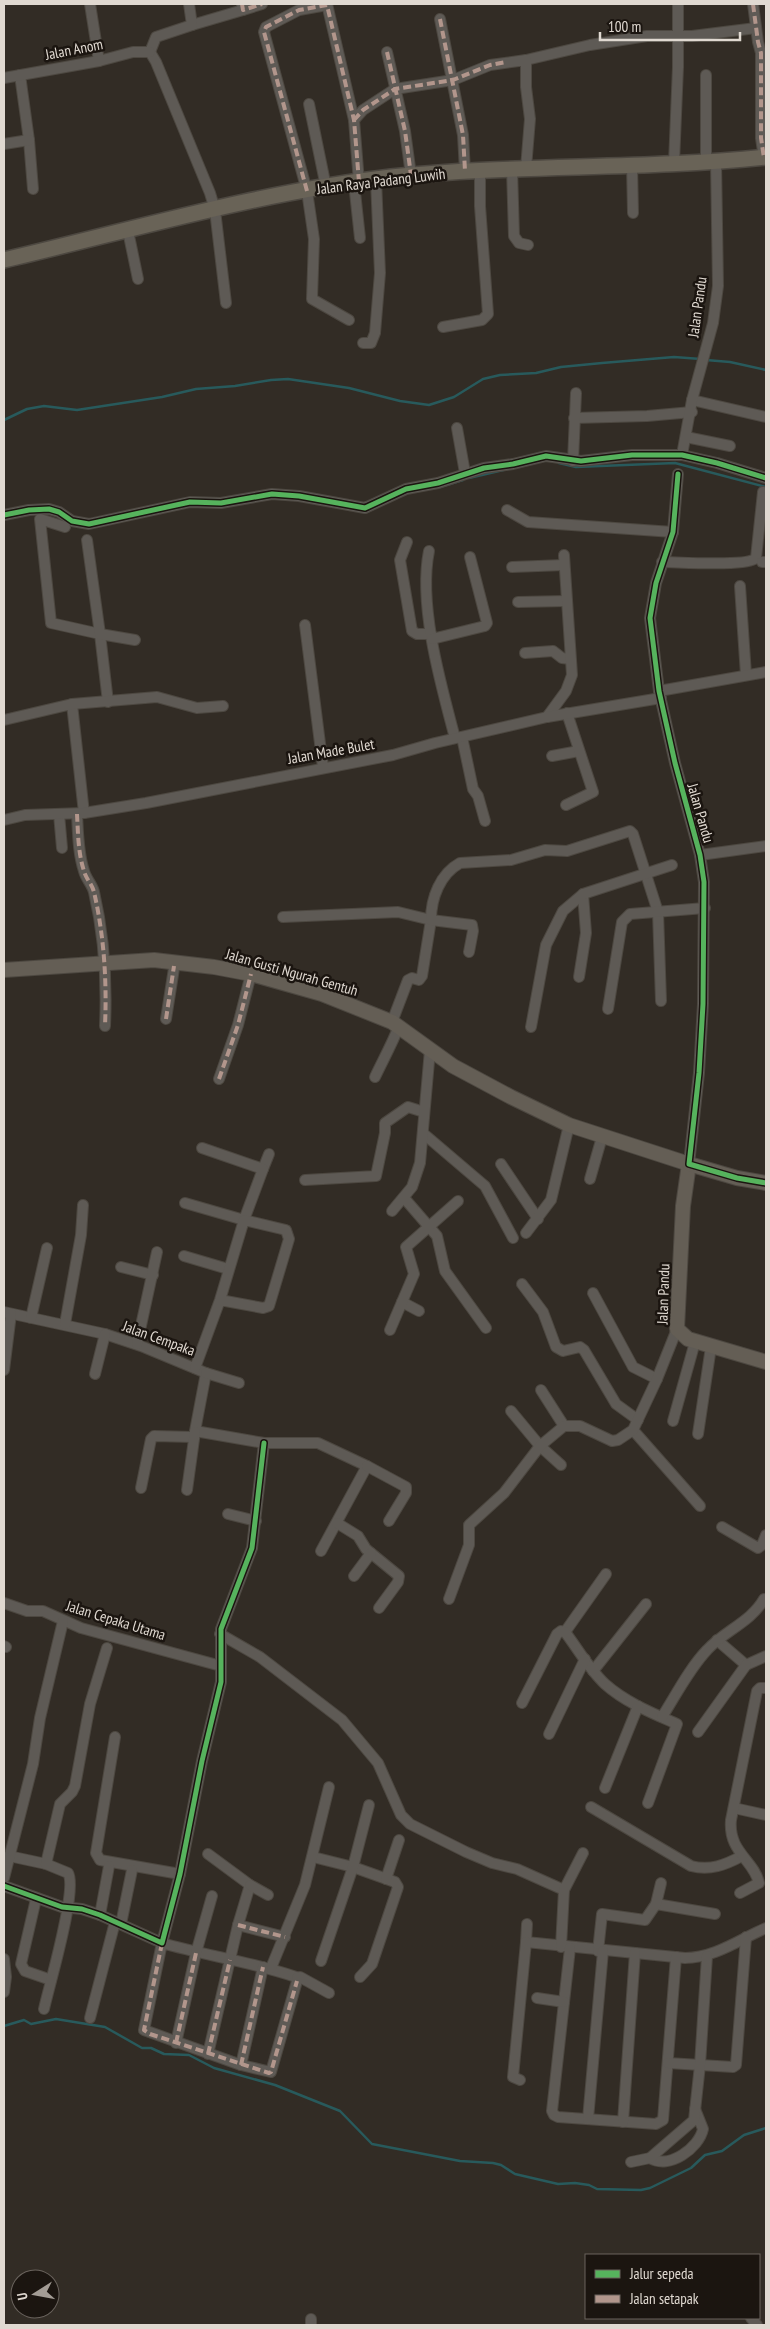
<svg xmlns="http://www.w3.org/2000/svg" width="770" height="2329" font-family="'PT Sans Narrow',sans-serif">
<rect width="100%" height="100%" fill="#322c25"/>
<g fill="none" stroke-linecap="round" stroke-linejoin="round">
<g stroke="#285a5c" stroke-width="2.5">
<polyline points="706,360 730,362 766,370"/>
<polyline points="4,420 27,409 44,406 77,410 162,397 196,389 235,386 271,380 288,379 349,388 400,401 429,405 454,397 483,379 500,375 536,373 561,367 602,363 674,357 701,359"/>
<polyline points="559,463 576,467 675,463 766,487"/>
<polyline points="469,478 512,468"/>
<polyline points="440,487 463,480"/>
<polyline points="4,2026 24,2020 31,2024 56,2019 105,2027 142,2048 151,2048 164,2054 189,2055 214,2068 275,2085 340,2111 372,2144 460,2161 493,2163 501,2165 515,2174 558,2184 575,2183 589,2185 597,2189 641,2190 650,2188 691,2168 705,2155 722,2151 744,2135 766,2128"/>
</g>
<g stroke="#4d4841" stroke-width="12">
<g id="street">
<polyline points="90,4 99,61"/>
<polyline points="242,4 243,10 262,4"/>
<polyline points="327,4 354,120 359,182"/>
<polyline points="753,4 758,42 761,53 761,138 764,158"/>
<polyline points="327,5 299,10 266,27 264,32 307,191 314,239 312,299 349,320"/>
<polyline points="440,19 463,135 465,171"/>
<polyline points="192,25 243,10"/>
<polyline points="150,52 156,62 210,193 215,210 226,303"/>
<polyline points="150,52 156,37 192,25 189,4"/>
<polyline points="387,52 405,131 411,175"/>
<polyline points="526,60 590,45 647,36 692,36 756,28"/>
<polyline points="20,75 29,140 33,189"/>
<polyline points="706,75 706,162"/>
<polyline points="4,78 99,61 133,52 150,52"/>
<polyline points="309,104 326,187"/>
<polyline points="354,120 363,110 395,89 453,80 490,65 526,60 526,87 530,119 526,168"/>
<polyline points="4,144 29,140"/>
<polyline points="674,163 678,67 678,4"/>
<polyline points="632,165 633,213"/>
<polyline points="512,169 514,236 519,243 528,245"/>
<polyline points="354,183 360,238"/>
<polyline points="128,231 138,279"/>
<polyline points="443,327 482,320 488,314 480,206 480,170"/>
<polyline points="363,343 371,343 375,333 380,273 376,180"/>
<polyline points="692,400 766,417"/>
<polyline points="574,418 647,416 692,412"/>
<polyline points="457,428 465,473"/>
<polyline points="686,437 730,446"/>
<polyline points="682,455 692,400 713,323 718,286 716,161"/>
<polyline points="573,461 576,393"/>
<polyline points="678,474 673,532 656,583 650,618 659,691 675,763 700,855 704,882 703,1004 699,1073 689,1164"/>
<polyline points="507,510 528,522 673,532"/>
<polyline points="4,515 29,510 49,509 59,512 72,521 89,524 190,502 221,503 272,494 299,496 365,508 406,489 438,483 484,468 513,464 546,456 581,461 632,455 682,455 717,463 766,478"/>
<polyline points="65,527 40,519 51,623 100,634 108,702"/>
<polyline points="87,540 100,634 135,640"/>
<polyline points="407,542 400,560 412,631 417,634 431,634"/>
<path d="M429 551C418 605 441 685 455 738"/>
<path d="M662 562C678 562 747 567 756 558L763 492"/>
<polyline points="762,562 766,562"/>
<polyline points="512,567 564,565"/>
<polyline points="740,586 746,675"/>
<polyline points="518,602 566,601"/>
<polyline points="305,625 323,767"/>
<polyline points="432,639 485,626 487,623 470,557"/>
<polyline points="525,653 553,651 562,658 570,659"/>
<polyline points="659,691 766,672"/>
<polyline points="72,704 84,813"/>
<polyline points="547,717 566,691 572,675 564,555"/>
<polyline points="4,720 72,704 157,697 197,708 223,706"/>
<polyline points="462,737 473,789 478,796 485,821"/>
<polyline points="552,756 579,751"/>
<polyline points="566,805 593,792 567,713"/>
<polyline points="59,814 62,848"/>
<path d="M77 814C78 832 78 853 84 871 86 879 92 884 94 892 104 935 107 981 105 1026"/>
<polyline points="4,820 25,815 84,813 146,803 393,755 435,743 547,717 661,698"/>
<polyline points="700,855 766,846"/>
<polyline points="283,917 398,912 431,920 422,976 419,980 412,978 408,980 392,1022"/>
<path d="M469 952 473 931 472 925 431 920C431 898 440 874 460 863L511 860 545 850 567 851 630 831 633 834 658 912 661 1001"/>
<polyline points="579,977 586,933 583,894"/>
<polyline points="608,1009 622,922 630,914 705,908"/>
<polyline points="166,1019 175,962"/>
<polyline points="531,1027 546,945 563,911 583,894 672,865"/>
<path d="M375 1077C383 1060 392 1044 399 1026"/>
<polyline points="219,1079 238,1025 251,974"/>
<polyline points="424,1134 485,1186 513,1238"/>
<polyline points="501,1164 538,1219"/>
<polyline points="263,1169 269,1154"/>
<polyline points="590,1179 602,1137"/>
<polyline points="305,1180 376,1176 385,1133 385,1123 408,1107 424,1112"/>
<polyline points="405,1199 437,1236 445,1271 486,1328"/>
<polyline points="185,1203 244,1220 263,1169 202,1148"/>
<polyline points="392,1211 412,1187 420,1163 430,1050"/>
<polyline points="526,1233 551,1200 569,1125"/>
<polyline points="184,1256 228,1269"/>
<polyline points="121,1267 153,1275"/>
<polyline points="522,1284 543,1312 556,1347 563,1351 580,1347 584,1350 616,1404 638,1420"/>
<polyline points="593,1293 633,1367 657,1379"/>
<polyline points="402,1302 419,1311"/>
<polyline points="4,1312 105,1334 141,1346 206,1373 195,1431 264,1443 318,1443 367,1466 321,1551"/>
<polyline points="31,1318 47,1248"/>
<polyline points="65,1324 81,1235 83,1205"/>
<polyline points="390,1330 414,1274 406,1247 458,1201"/>
<polyline points="137,1344 157,1252"/>
<polyline points="195,1368 220,1300 244,1220 286,1230 289,1239 269,1306 263,1308 220,1300"/>
<polyline points="4,1370 11,1314"/>
<polyline points="206,1373 239,1383"/>
<polyline points="95,1374 105,1334"/>
<polyline points="541,1390 564,1426"/>
<polyline points="511,1411 540,1446 561,1465"/>
<polyline points="673,1421 695,1342"/>
<polyline points="633,1430 700,1506"/>
<polyline points="698,1434 711,1347"/>
<polyline points="367,1466 406,1487 406,1493 389,1521"/>
<polyline points="141,1488 151,1439 154,1436 193,1437"/>
<polyline points="187,1490 195,1432"/>
<polyline points="228,1514 256,1521"/>
<polyline points="337,1523 358,1536 366,1549 399,1576 398,1582 379,1608"/>
<polyline points="722,1527 758,1548 762,1545 766,1535"/>
<polyline points="354,1576 371,1553"/>
<polyline points="449,1599 469,1545 469,1525 504,1493 540,1446 564,1426 580,1426 612,1441 618,1440 633,1430 657,1379 677,1329"/>
<polyline points="4,1603 27,1611 43,1611 81,1628 221,1666"/>
<polyline points="565,1632 606,1574"/>
<polyline points="220,1634 260,1657 342,1720 378,1763 401,1815 410,1824 466,1852 492,1863 517,1869 564,1890"/>
<polyline points="717,1640 746,1665"/>
<polyline points="4,1646 6,1647"/>
<polyline points="746,1665 766,1656"/>
<polyline points="593,1671 646,1604"/>
<path d="M522 1703 557 1634 561 1631 565 1632C578 1649 589 1669 605 1684 625 1702 652 1713 677 1724L648 1803"/>
<path d="M662 1717C676 1695 689 1669 707 1650 724 1631 751 1622 764 1599"/>
<polyline points="698,1732 746,1665"/>
<polyline points="549,1734 585,1659"/>
<polyline points="115,1737 96,1853 100,1860 180,1874"/>
<polyline points="605,1788 638,1706"/>
<path d="M591 1807 691 1866C710 1871 725 1865 742 1856"/>
<polyline points="734,1808 766,1815"/>
<polyline points="208,1854 250,1885 238,1925 208,2054"/>
<polyline points="9,1856 46,1864"/>
<polyline points="313,1857 353,1867 395,1882 398,1887 372,1964 360,1977"/>
<polyline points="4,1878 33,1764 40,1718 63,1621"/>
<polyline points="386,1879 399,1840"/>
<polyline points="250,1885 268,1895"/>
<polyline points="4,1886 62,1907 82,1909 100,1915 162,1943 180,1874 202,1761 221,1682 221,1629 252,1548 264,1443"/>
<path d="M740 1893 759 1883C754 1860 728 1852 731 1820L757 1691 760 1688H766"/>
<polyline points="36,1899 21,1964 25,1971 51,1980"/>
<polyline points="656,1904 715,1914"/>
<polyline points="100,1915 109,1866"/>
<polyline points="121,1924 132,1870"/>
<path d="M527 1924 526 1942 685 1958C715 1958 740 1939 766 1928"/>
<polyline points="238,1925 285,1937"/>
<path d="M162 1943C207 1956 253 1962 296 1977L297 1981 271 2072 241 2065 144 2030Z"/>
<polyline points="561,1947 564,1890 583,1853"/>
<polyline points="570,1948 552,2111 554,2115 558,2117 656,2124 663,2120 676,1957"/>
<polyline points="598,1951 602,1914 645,1920 656,1904 661,1883"/>
<polyline points="4,1959 6,1977 4,1992"/>
<polyline points="321,1961 353,1867 369,1805"/>
<polyline points="271,1968 305,1885 329,1787"/>
<polyline points="297,1978 300,1977 329,1993"/>
<polyline points="537,1998 564,2002"/>
<path d="M44 2009C49 1986 78 1889 68 1873L46 1864 60 1804 72 1792 75 1786 90 1704 107 1648"/>
<polyline points="90,2018 115,1922"/>
<polyline points="176,2043 196,1953 212,1896"/>
<polyline points="668,2063 733,2067 736,2065 746,1937"/>
<polyline points="241,2065 263,1967"/>
<polyline points="520,2080 513,2077 526,1942"/>
<polyline points="588,2119 603,1951"/>
<polyline points="623,2122 635,1953"/>
<path d="M650 2158C669 2170 699 2148 703 2129L695 2109"/>
<polyline points="631,2162 650,2158 694,2120 700,2065 707,1956"/>
<polyline points="751,2318 757,2325"/>
<polyline points="311,2319 311,2325"/>
</g>
</g>
<g stroke="#4d4841" stroke-width="16">
<g id="secondary">
<polyline points="4,970 154,960 214,967 251,974 322,994 392,1022 453,1066 511,1097 569,1125 689,1164 683,1206 677,1329 688,1339 766,1362"/>
<polyline points="689,1164 737,1178 766,1183"/>
</g>
</g>
<g stroke="#4d4841" stroke-width="18">
<path id="primary" d="M4 260C132 230 260 192 391 177 515 164 641 170 766 157"/>
</g>
<use href="#street" stroke="#5e5a55" stroke-width="10"/>
<use href="#secondary" stroke="#645e55" stroke-width="14"/>
<use href="#primary" stroke="#696357" stroke-width="15"/>
<g stroke="#b2968c" stroke-width="4" stroke-dasharray="8 4" stroke-linecap="butt">
<polyline points="242,4 243,10 262,4"/>
<polyline points="753,4 758,42 761,53 761,138 764,158"/>
<polyline points="440,19 463,135 465,171"/>
<polyline points="387,52 405,131 411,175"/>
<polyline points="354,120 363,110 395,89 453,80 490,65 506,62"/>
<polyline points="307,191 264,32 266,27 299,10 327,5 354,120 359,182"/>
<path d="M77 814C78 832 78 853 84 871 86 879 92 884 94 892 104 935 107 981 105 1026"/>
<polyline points="166,1019 174,966"/>
<polyline points="219,1079 238,1025 251,974"/>
<polyline points="238,1925 285,1937"/>
<polyline points="162,1943 144,2030 150,2034 269,2073 271,2072 297,1981"/>
<polyline points="176,2043 196,1953"/>
<polyline points="208,2054 230,1960"/>
<polyline points="241,2065 263,1967"/>
</g>
<g stroke="#1b1510" stroke-width="8">
<g id="cycleway">
<polyline points="678,474 673,532 656,583 650,618 659,691 675,763 700,855 704,882 703,1004 699,1073 689,1164 737,1178 766,1183"/>
<polyline points="4,515 29,510 49,509 59,512 72,521 89,524 190,502 221,503 272,494 299,496 365,508 406,489 438,483 484,468 513,464 546,456 581,461 632,455 682,455 717,463 766,478"/>
<polyline points="4,1886 62,1907 82,1909 100,1915 162,1943 180,1874 202,1761 221,1682 221,1629 252,1548 264,1443"/>
</g>
</g>
<use href="#cycleway" stroke="#56b35d" stroke-width="5"/>
</g>
<g text-anchor="middle" dominant-baseline="central" stroke-width="5" stroke-linejoin="round" paint-order="stroke">
<g font-size="15" fill="#e0d9d1" stroke="#1b1510">
<text transform="translate(74 49) rotate(-11)">Jalan Anom</text>
<text transform="translate(381 181) rotate(-7)">Jalan Raya Padang Luwih</text>
<text transform="translate(697 307) rotate(-82)">Jalan Pandu</text>
<text transform="translate(331 751) rotate(-10)">Jalan Made Bulet</text>
<text transform="translate(701 813) rotate(74)">Jalan Pandu</text>
<text transform="translate(292 972) rotate(16)">Jalan Gusti Ngurah Gentuh</text>
<text transform="translate(663 1294) rotate(-88)">Jalan Pandu</text>
<text transform="translate(159 1338) rotate(20)">Jalan Cempaka</text>
<text transform="translate(116 1620) rotate(17)">Jalan Cepaka Utama</text>
</g>
</g>
<rect width="770" height="2329" fill="none" stroke="#e0d9d1" stroke-width="10"/>
<rect x="585" y="2254" width="175" height="65" fill="#1b1510" stroke="#6a635d"/>
<rect x="595" y="2270" width="25" height="8" fill="#56b35d" stroke="#6a635d"/>
<text x="630" y="2279" font-size="15" fill="#e0d9d1">Jalur sepeda</text>
<rect x="595" y="2295" width="25" height="8" fill="#b2968c" stroke="#6a635d"/>
<text x="630" y="2304" font-size="15" fill="#e0d9d1">Jalan setapak</text>
<g transform="translate(35 2294) rotate(259)"><circle r="24" fill="#1b1510" stroke="#6a635d"/>
<path d="M0-4L9 19L0 12L-9 19Z" fill="#a39c95"/>
<text y="-8" font-size="14" font-weight="bold" text-anchor="middle" fill="#e0d9d1">U</text>
</g>
<path d="M600 32v8h140v-8" fill="none" stroke="#e0d9d1" stroke-width="2.5"/>
<text x="608" y="32" font-size="15" fill="#e0d9d1" stroke="#1b1510" stroke-width="4" paint-order="stroke">100 m</text>
</svg>
